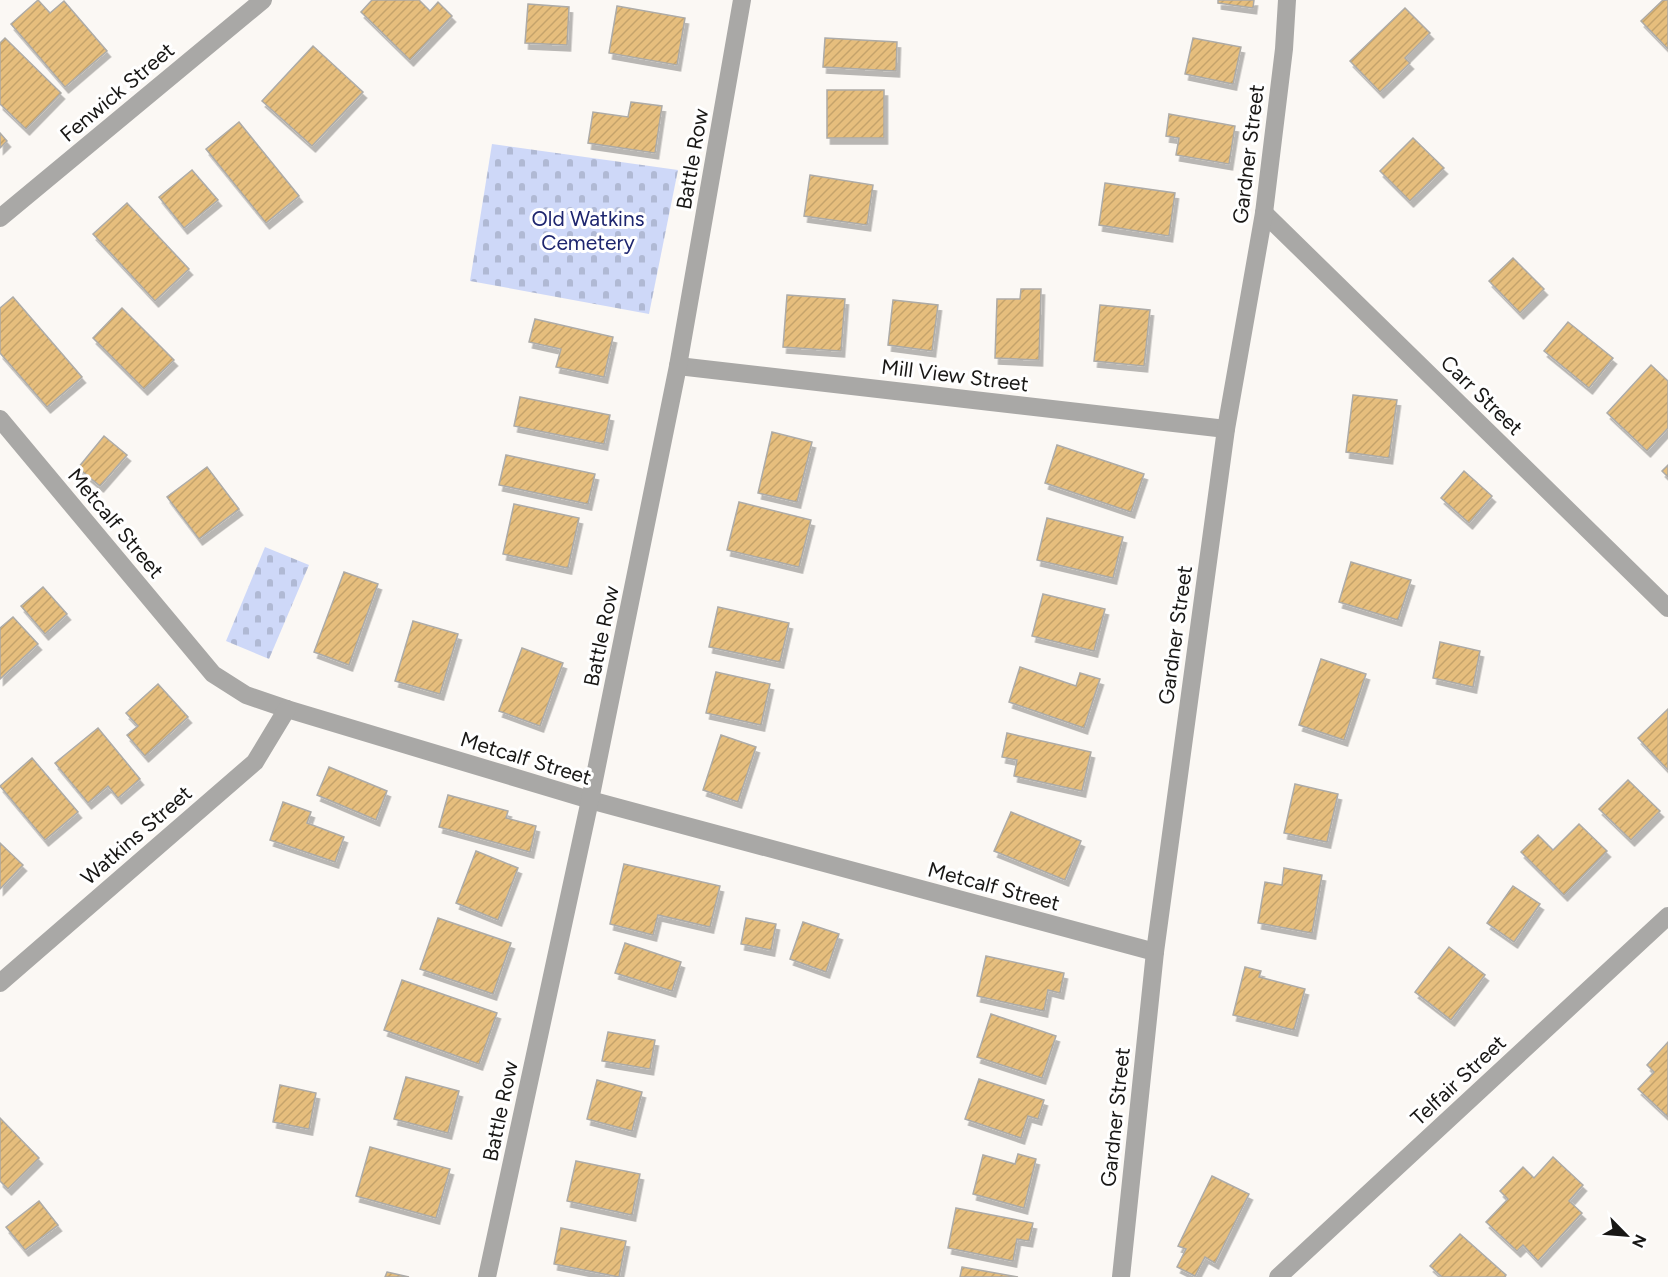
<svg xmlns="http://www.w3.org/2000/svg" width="1668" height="1277" font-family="Figtree,sans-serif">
<defs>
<pattern id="cemetery-stones" width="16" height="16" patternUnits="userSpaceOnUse" patternTransform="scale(1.5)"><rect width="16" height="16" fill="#ced8f8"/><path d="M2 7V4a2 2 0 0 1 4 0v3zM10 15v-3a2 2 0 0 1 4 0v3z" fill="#b0b9d4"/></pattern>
<pattern id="building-hatch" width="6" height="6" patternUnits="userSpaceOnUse" patternTransform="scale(1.5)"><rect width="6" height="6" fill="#e6be7d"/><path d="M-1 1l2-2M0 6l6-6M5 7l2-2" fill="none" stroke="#c5a36b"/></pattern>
<filter id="shadow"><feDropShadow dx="3.5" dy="6" stdDeviation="0" flood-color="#0004"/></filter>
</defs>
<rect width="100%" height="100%" fill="#fbf8f4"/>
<g fill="url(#cemetery-stones)">
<polygon points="492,144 678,170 649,314 470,281"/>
<polygon points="265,547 309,565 269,659 226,641"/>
</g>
<g fill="url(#building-hatch)" stroke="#adaba7" stroke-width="1.5" filter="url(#shadow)">
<polygon points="38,0 50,13 64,1 107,51 65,87 11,24"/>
<polygon points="372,0 419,0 430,11 438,2 452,16 410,60 361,12"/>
<polygon points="1218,0 1254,0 1253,8 1218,3"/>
<polygon points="1663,0 1668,0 1668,49 1641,21"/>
<polygon points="528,4 569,7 567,45 525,43"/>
<polygon points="617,6 685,18 677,65 609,53"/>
<polygon points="1405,8 1430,33 1405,58 1410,63 1380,92 1350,61"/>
<polygon points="5,38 61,93 26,129 0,104 0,43"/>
<polygon points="825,38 897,42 896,71 823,67"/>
<polygon points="1193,38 1241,47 1233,84 1185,74"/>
<polygon points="313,46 363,92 312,146 262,101"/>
<rect x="827" y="90" width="57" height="48"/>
<polygon points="631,102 662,106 655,153 588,143 593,112 628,117"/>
<polygon points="1169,114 1235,126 1229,164 1176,155 1179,138 1166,136"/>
<polygon points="239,122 299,196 266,223 206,149"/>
<polygon points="0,133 7,141 0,148"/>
<polygon points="1413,138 1444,168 1410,201 1380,171"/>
<polygon points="192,170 218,200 184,228 159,197"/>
<polygon points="810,175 873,185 867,225 804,216"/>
<polygon points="1105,183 1175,193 1169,236 1099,225"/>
<polygon points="127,203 189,269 155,301 93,234"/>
<polygon points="1513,258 1544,289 1520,313 1489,281"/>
<polygon points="1021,289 1041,289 1039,360 995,358 997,299 1020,299"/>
<polygon points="787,295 845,299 841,351 783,347"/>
<polygon points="13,297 82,377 47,407 0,353 0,308"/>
<polygon points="893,300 938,305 932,351 888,345"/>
<polygon points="1100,305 1150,310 1144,366 1094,361"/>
<polygon points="122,308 174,360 144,389 93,338"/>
<polygon points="535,319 613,337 604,377 556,367 561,349 529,342"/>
<polygon points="1568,322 1613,358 1589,388 1544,351"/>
<polygon points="1651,365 1668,381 1668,428 1647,451 1607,413"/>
<polygon points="1353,395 1397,400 1389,458 1346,452"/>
<polygon points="520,397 610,415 604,444 514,426"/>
<polygon points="772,432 812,442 797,502 758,493"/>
<polygon points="104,436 127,455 100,486 78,468"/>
<polygon points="1057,445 1144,474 1131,512 1045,483"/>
<polygon points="506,455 595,474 588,504 499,485"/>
<polygon points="1668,465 1668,477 1662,471"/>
<polygon points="207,467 239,509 199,539 167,497"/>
<polygon points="1464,471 1492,496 1469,523 1441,498"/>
<polygon points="739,502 811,520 799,567 727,550"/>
<polygon points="514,504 579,518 568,568 503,554"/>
<polygon points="1047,518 1123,537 1113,578 1037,560"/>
<polygon points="1351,562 1411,580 1398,620 1339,602"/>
<polygon points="344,572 378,584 349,665 314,652"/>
<polygon points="43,587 67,614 45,634 21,606"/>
<polygon points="1043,594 1105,609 1094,651 1032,636"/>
<polygon points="718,607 789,623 780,662 709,647"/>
<polygon points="13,617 38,644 0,679 0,628"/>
<polygon points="413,621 458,634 440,694 395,681"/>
<polygon points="1440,642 1480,651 1473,687 1433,678"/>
<polygon points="522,648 563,663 540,726 499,711"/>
<polygon points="1321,659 1366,674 1344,740 1299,725"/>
<polygon points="1020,667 1076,686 1080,673 1100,679 1084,728 1009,702"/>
<polygon points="716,672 770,684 761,725 706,713"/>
<polygon points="158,684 188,717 145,756 127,735 138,726 126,713"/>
<polygon points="1668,709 1668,770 1638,738"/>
<polygon points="98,728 140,779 118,798 108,786 88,803 55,763"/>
<polygon points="1007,733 1091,752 1082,791 1014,776 1017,760 1002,757"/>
<polygon points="721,735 756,747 738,802 703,790"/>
<polygon points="32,758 78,812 45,840 0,786"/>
<polygon points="329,767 387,791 376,820 317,795"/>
<polygon points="1628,780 1660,811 1631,840 1599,809"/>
<polygon points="1295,784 1338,794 1327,842 1284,833"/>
<polygon points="448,795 508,811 506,818 536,826 530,852 439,827"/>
<polygon points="283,802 311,812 307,823 344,837 335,862 270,840"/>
<polygon points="1011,812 1081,841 1065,880 994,851"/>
<polygon points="1579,824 1607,851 1564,895 1521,852 1538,835 1553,850"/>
<polygon points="0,843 23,865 0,889"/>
<polygon points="476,851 518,868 498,920 456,903"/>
<polygon points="624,864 720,886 710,927 658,915 653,935 610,924"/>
<polygon points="1284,868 1322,875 1312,933 1258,923 1265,882 1282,885"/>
<polygon points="1513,886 1540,904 1514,942 1487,923"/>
<polygon points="438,918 511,943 493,994 420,969"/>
<polygon points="746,918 776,924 771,950 741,944"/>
<polygon points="803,922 839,934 826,972 790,959"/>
<polygon points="625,943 681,962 672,991 615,973"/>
<polygon points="1449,947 1485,975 1451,1020 1415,992"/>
<polygon points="986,956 1064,973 1060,993 1048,990 1044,1011 977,996"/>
<polygon points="1245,967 1261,971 1259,977 1305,989 1294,1030 1233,1015"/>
<polygon points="402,980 497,1013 479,1064 384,1030"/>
<polygon points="991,1014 1056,1036 1042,1078 977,1057"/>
<polygon points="608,1032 655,1040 650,1069 602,1061"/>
<polygon points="1668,1042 1668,1117 1638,1089 1654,1072 1647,1065"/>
<polygon points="406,1077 459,1091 448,1133 394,1119"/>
<polygon points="979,1079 1044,1100 1038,1119 1028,1116 1021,1138 965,1119"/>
<polygon points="597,1080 642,1092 632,1131 587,1119"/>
<polygon points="280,1085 316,1093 309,1129 273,1122"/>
<polygon points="0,1118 39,1158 8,1189 0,1181"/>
<polygon points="370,1147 450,1169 436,1218 356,1196"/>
<polygon points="1018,1154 1036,1159 1024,1208 973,1194 983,1155 1015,1164"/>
<polygon points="1553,1157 1583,1185 1569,1201 1582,1213 1538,1261 1523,1245 1517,1251 1486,1222 1508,1199 1500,1191 1523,1167 1534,1178"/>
<polygon points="576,1161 640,1174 632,1215 567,1201"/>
<polygon points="1212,1176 1249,1194 1215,1263 1205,1257 1195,1276 1177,1267 1186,1249 1178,1246"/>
<polygon points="39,1201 58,1225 25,1250 6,1227"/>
<polygon points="956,1208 1033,1223 1029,1241 1017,1239 1013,1261 948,1248"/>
<polygon points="561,1228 626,1241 619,1277 554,1264"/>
<polygon points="1460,1234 1506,1275 1505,1277 1442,1277 1430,1266"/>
<polygon points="962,1267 1018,1277 960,1277"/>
<polygon points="387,1272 409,1277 385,1277"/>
</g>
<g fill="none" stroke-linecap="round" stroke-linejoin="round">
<g stroke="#a9a8a6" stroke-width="18">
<polyline points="1264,213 1668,608"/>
<polyline points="0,218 263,0"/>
<polyline points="678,366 1226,429"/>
<polyline points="0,419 213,674 246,695 287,709 590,800 1155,952"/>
<polyline points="0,983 255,762 287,709"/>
<polyline points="487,1277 590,800 678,366 742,0"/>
<polyline points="1121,1277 1155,952 1226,429 1264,213 1284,49 1287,0"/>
<polyline points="1278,1277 1668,916"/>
</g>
</g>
<g text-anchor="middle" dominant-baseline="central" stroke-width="6" stroke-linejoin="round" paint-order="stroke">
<g font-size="21" fill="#181715" stroke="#fff">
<text transform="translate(117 92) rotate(-40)">Fenwick Street</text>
<text transform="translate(1248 154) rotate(-83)">Gardner Street</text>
<text transform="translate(692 159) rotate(-80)">Battle Row</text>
<text transform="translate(955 375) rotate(7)">Mill View Street</text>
<text transform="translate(1482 395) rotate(44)">Carr Street</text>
<text transform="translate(116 523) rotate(50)">Metcalf Street</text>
<text transform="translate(1175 635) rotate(-82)">Gardner Street</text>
<text transform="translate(601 636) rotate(-78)">Battle Row</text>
<text transform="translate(526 758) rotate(17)">Metcalf Street</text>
<text transform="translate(136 835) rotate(-41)">Watkins Street</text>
<text transform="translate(994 886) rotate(15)">Metcalf Street</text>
<text transform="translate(1458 1080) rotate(-43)">Telfair Street</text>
<text transform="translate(500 1111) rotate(-78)">Battle Row</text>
<text transform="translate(1115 1117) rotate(-84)">Gardner Street</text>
</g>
<g font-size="21" fill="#1e266f" stroke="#fff">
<text x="588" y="218">Old Watkins<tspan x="588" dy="24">Cemetery</tspan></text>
</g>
</g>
<g transform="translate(1626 1235) rotate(115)" stroke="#ffffff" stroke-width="4.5" paint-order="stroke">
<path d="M0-4.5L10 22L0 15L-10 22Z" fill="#181715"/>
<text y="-9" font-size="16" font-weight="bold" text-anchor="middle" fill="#181715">N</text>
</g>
</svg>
